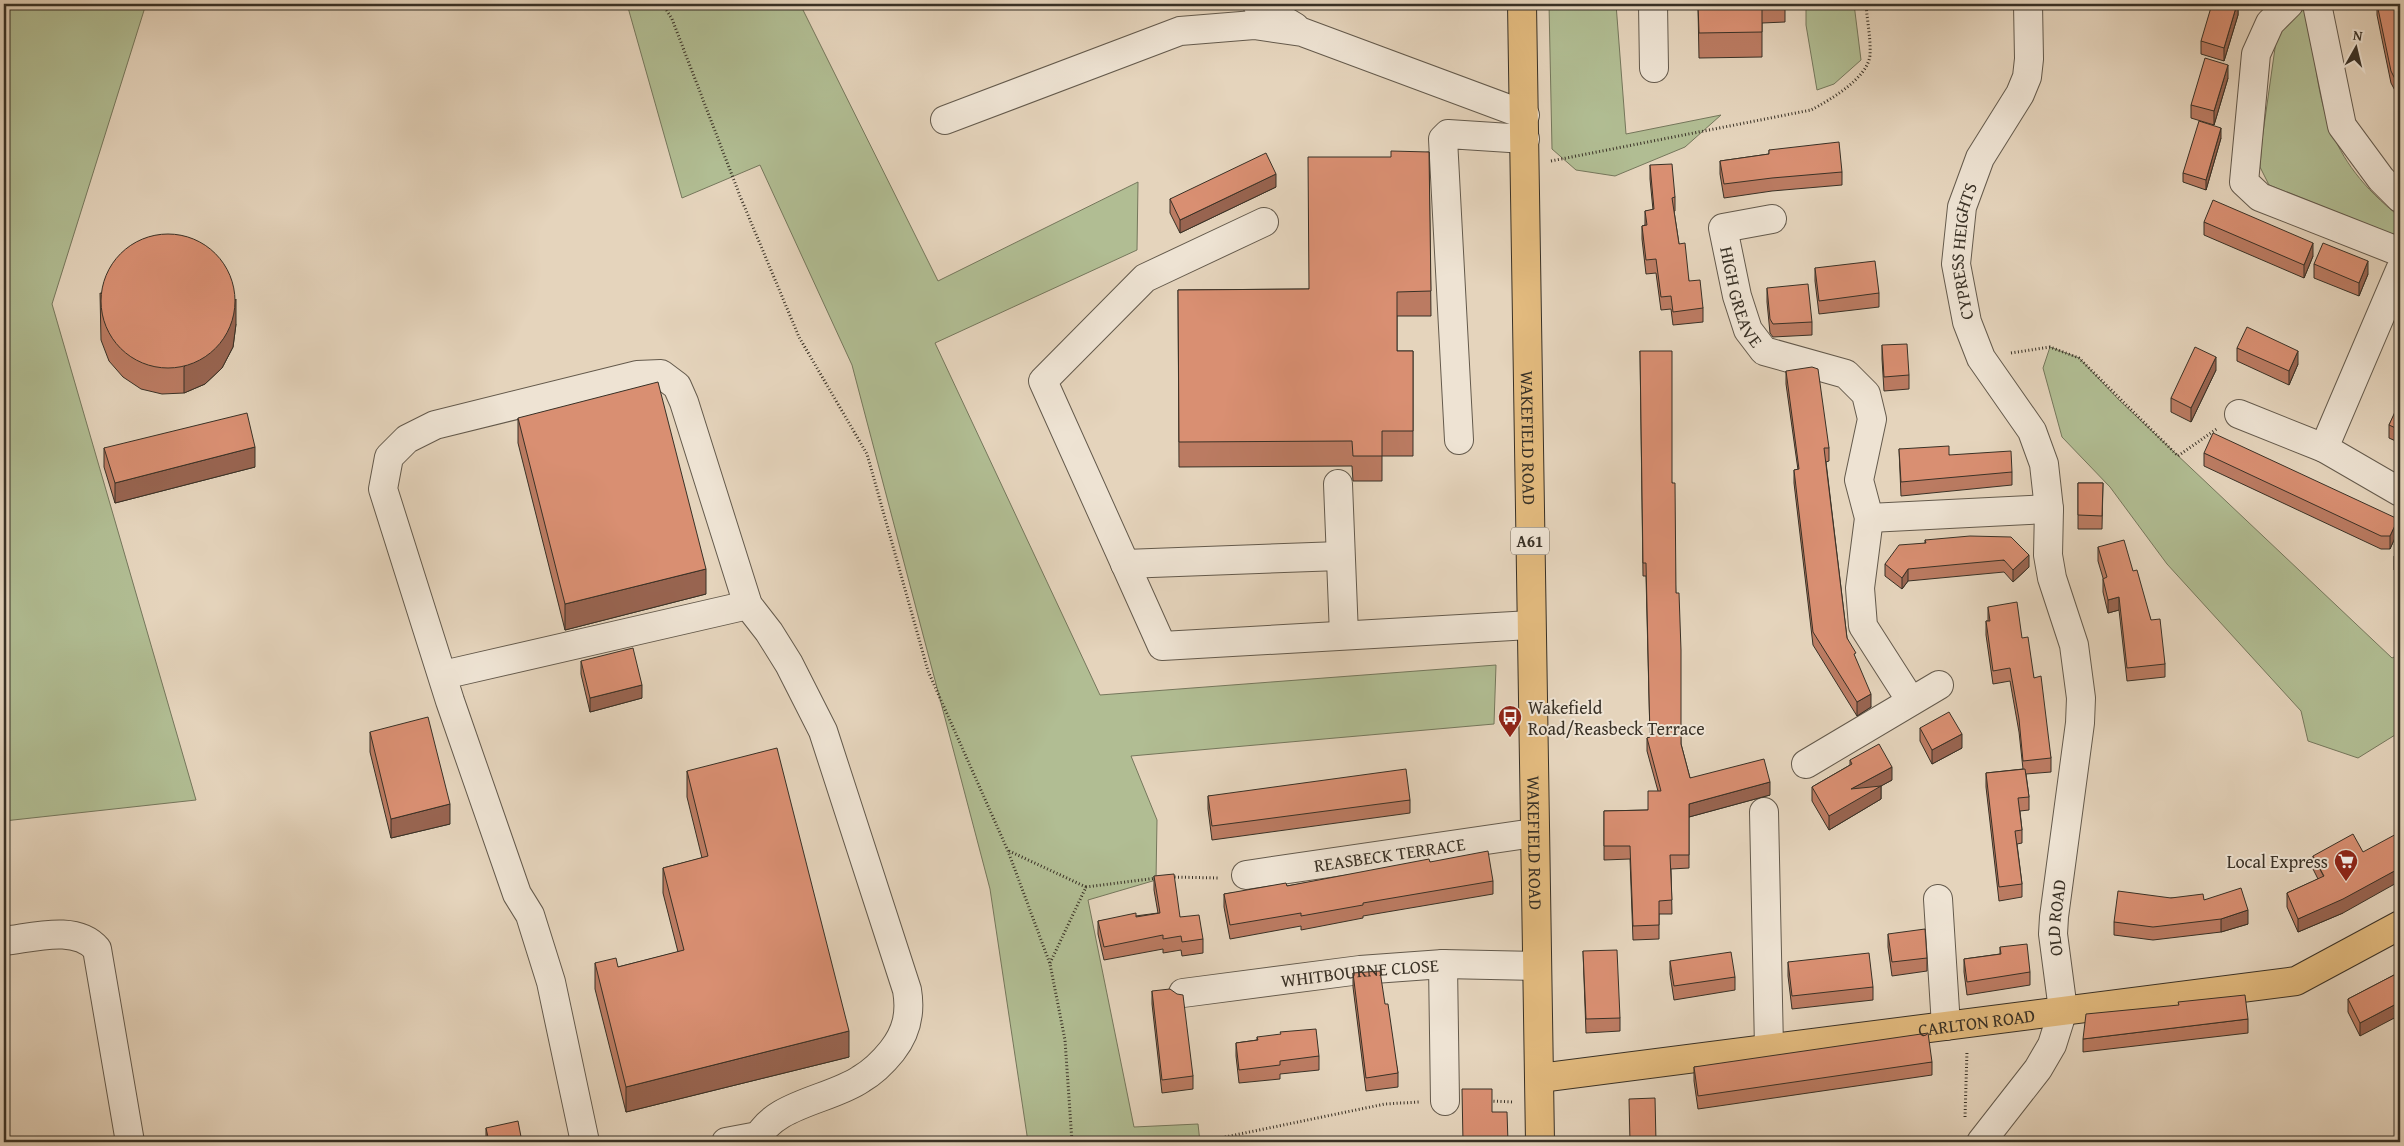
<svg xmlns="http://www.w3.org/2000/svg" width="2404" height="1146" font-family="'Gentium Book Plus',serif">
<rect width="100%" height="100%" fill="#e5d4bc"/>
<filter id="stains"><feTurbulence type="fractalNoise" baseFrequency=".004" numOctaves="4"/><feColorMatrix values="0 0 0 0 .2 0 0 0 0 .09 0 0 0 0 .02 0 0 0 .5 -.17"/></filter>
<radialGradient id="worn" r=".72"><stop offset=".6" stop-color="#630" stop-opacity="0"/><stop offset="1" stop-color="#630" stop-opacity=".3"/></radialGradient>
<g fill="#b1bd93" stroke="#75775c">
<polygon points="4,4 146,4 52,304 196,800 4,821"/>
<polygon points="627,4 800,4 938,281 1138,182 1137,250 935,343 1100,695 1496,665 1494,724 1131,756 1157,820 1156,880 1088,900 1134,1127 1198,1124 1200,1142 1028,1142 990,889 852,365 760,165 682,198"/>
<polygon points="1549,4 1616,4 1626,134 1721,115 1685,147 1615,176 1576,170 1552,149"/>
<polygon points="1806,4 1854,4 1861,60 1834,84 1817,90 1806,25"/>
<path d="M2304 6 2310 14C2318 104 2325 158 2400 217V234H2392L2269 185 2260 167 2262 140 2278 27 2296 9Z"/>
<polygon points="2050,347 2079,358 2119,400 2392,658 2400,654 2400,736 2395,735 2358,758 2308,741 2301,711 2167,564 2110,487 2062,437 2043,368"/>
</g>
<g fill="none" stroke-linecap="round" stroke-linejoin="round">
<g stroke="#645a4c" stroke-width="30">
<g id="minor">
<polyline points="1257,4 1295,27"/>
<polyline points="1653,4 1654,68"/>
<polyline points="2289,4 2270,23 2256,54 2244,182 2260,197 2400,252"/>
<polyline points="2317,4 2342,126 2381,179 2400,198"/>
<polyline points="945,120 1180,31 1254,25 1302,32 1525,115"/>
<path id="s1" d="M1772 219 1723 228 1737 296 1748 330 1764 351 1846 374 1866 394 1872 419 1859 480 1869 518 1860 588 1863 626 1911 701"/>
<polyline points="1264,222 1145,278 1043,381 1162,646 1531,625"/>
<polyline points="2400,270 2324,448 2400,492"/>
<polyline points="2239,414 2324,448"/>
<polyline points="1459,440 1443,139 1448,134 1525,139"/>
<polyline points="1338,484 1344,635"/>
<polyline points="1869,518 2049,509"/>
<polyline points="1125,564 1340,556"/>
<polyline points="443,675 748,605"/>
<polyline points="1806,764 1939,685"/>
<polyline points="1764,812 1769,1048"/>
<path id="s2" d="M1246 875 1534 833"/>
<polyline points="1938,899 1946,1026"/>
<path d="M4 941C32 938 76 924 97 949L130 1142"/>
<polyline points="1443,964 1445,1101"/>
<path id="s3" d="M1183 993 1360 970 1443 964 1536 966"/>
<path d="M585 1142 551 982 530 915 517 894 450 701 383 489 389 457 407 439 435 425 637 375 661 374 677 386 684 402 748 605 769 632 789 664 823 731 907 990C911 1013 907 1032 892 1051 884 1061 873 1072 861 1079 831 1100 770 1104 756 1142"/>
<polyline points="726,1142 758,1136"/>
<path id="s4" d="M1981 1142 2038 1069 2052 1045 2063 1010 2053 934 2054 917 2080 723 2081 698 2074 645 2052 578 2048 555 2049 509 2044 464 2032 431 1981 358 1967 322 1956 264 1962 207 1969 188 1980 158 2020 94 2027 77 2029 59 2028 4"/>
</g>
</g>
<g stroke="#393126" stroke-width="30">
<g id="major">
<path id="s5" d="M1522 4 1540 1142"/>
<path id="s6" d="M1540 1078 2296 981 2400 925"/>
</g>
</g>
<g stroke="#393126" stroke-width="3" stroke-dasharray="1 2.5" stroke-linecap="butt">
<polyline points="663,4 672,19 740,196 799,337 867,454 928,671 1008,851 1050,964 1065,1040 1072,1142"/>
<path d="M1551 161 1811 110C1830 100 1868 78 1870 55 1871 39 1867 20 1866 4"/>
<polyline points="2011,353 2050,347 2079,358 2178,456 2218,428"/>
<polyline points="1009,851 1086,887"/>
<polyline points="1171,877 1220,878"/>
<polyline points="1050,963 1086,887 1157,878"/>
<polyline points="1490,1101 1514,1102"/>
<polyline points="1965,1117 1967,1051"/>
<polyline points="1201,1142 1385,1104 1419,1102"/>
</g>
<use href="#minor" stroke="#eee3d3" stroke-width="28"/>
<use href="#major" stroke="#e2ba7e" stroke-width="28"/>
</g>
<g fill="#bb7b62" stroke="#393126">
<polygon points="1678,4 1785,4 1785,22 1762,23 1762,57 1699,58 1698,7 1678,7"/>
<polygon points="2238,4 2238,15 2224,61 2201,54 2201,41"/>
<polygon points="2370,4 2400,4 2400,100 2391,83 2377,15 2377,4 2370,5"/>
<polygon points="2228,78 2214,125 2191,118 2191,105"/>
<polygon points="2221,138 2206,190 2183,182 2183,173"/>
<polygon points="1769,150 1842,172 1842,185 1772,191 1724,198 1720,174 1720,161 1769,154"/>
<polygon points="1429,152 1431,316 1397,316 1397,351 1413,351 1413,456 1382,456 1382,481 1353,481 1352,466 1179,467 1178,290 1309,289 1391,157"/>
<polygon points="1650,165 1675,197 1675,211 1674,211 1679,244 1689,281 1703,308 1703,322 1673,325 1671,309 1661,310 1656,273 1646,274 1642,239 1642,226 1645,225 1645,211 1653,210 1650,179"/>
<polygon points="1276,187 1180,233 1170,213 1170,199"/>
<polygon points="2204,222 2313,256 2304,278 2204,235"/>
<polygon points="2314,264 2368,274 2359,296 2314,278"/>
<polygon points="1815,268 1879,293 1879,307 1819,314 1815,281"/>
<polygon points="1767,288 1812,322 1812,335 1773,337 1770,333 1767,302"/>
<polygon points="100,293 236,324 233,347 222,368 205,384 184,393 162,394 141,389 123,377 109,361 101,340"/>
<polygon points="1882,345 1909,375 1909,389 1884,391 1882,359"/>
<polygon points="2237,348 2298,364 2289,385 2237,361"/>
<polygon points="1640,351 1672,483 1681,744 1690,778 1770,795 1689,817 1689,868 1671,869 1672,914 1659,914 1659,939 1633,940 1630,859 1604,860 1604,811 1648,810 1658,791 1647,751 1647,738 1650,737 1646,576 1643,576"/>
<polygon points="2216,370 2191,422 2171,412 2171,398"/>
<polygon points="1786,371 1829,448 1829,461 1826,462 1847,638 1856,660 1871,707 1857,716 1813,645 1794,483 1794,470 1798,470 1786,384"/>
<polygon points="2400,404 2400,443 2389,438 2389,425"/>
<polygon points="518,418 706,594 565,630 518,443"/>
<polygon points="104,448 255,467 115,503 104,467"/>
<polygon points="1899,449 1949,455 2012,472 2012,485 1901,496"/>
<polygon points="2204,453 2398,531 2390,549 2381,549 2204,466"/>
<polygon points="2078,483 2103,483 2102,529 2078,529"/>
<polygon points="1925,540 2029,567 2013,582 2004,572 1908,581 1902,589 1885,576 1885,564 1925,543"/>
<polygon points="2400,542 2400,573 2394,570 2394,557"/>
<polygon points="2098,547 2133,571 2151,620 2165,664 2165,677 2127,681 2119,610 2108,613 2103,592 2103,578 2098,561"/>
<polygon points="1988,607 2022,638 2034,678 2051,758 2051,772 2026,774 2029,797 2029,810 2020,811 2022,830 2022,843 2017,844 2022,884 2022,897 1999,901 1986,787 1986,773 2023,769 2019,732 2010,681 1993,684 1986,635 1986,621 1988,621"/>
<polygon points="581,661 642,698 590,712 581,674"/>
<polygon points="1920,728 1962,748 1932,764 1920,741"/>
<polygon points="370,732 450,824 391,838 370,752"/>
<polygon points="1850,760 1892,780 1881,786 1881,799 1829,830 1812,801 1812,787 1850,765"/>
<polygon points="687,771 849,1057 626,1112 595,989 595,963 618,967 678,952 663,893 663,868 702,858 687,797"/>
<polygon points="1208,796 1410,800 1410,813 1212,840 1208,809"/>
<polygon points="2313,856 2343,913 2298,932 2287,907 2287,893 2318,879 2313,869"/>
<polygon points="1430,862 1493,881 1493,894 1363,916 1363,918 1301,930 1301,926 1230,939 1224,907 1224,894 1287,886"/>
<polygon points="1154,876 1180,917 1203,939 1203,953 1182,956 1181,950 1163,953 1163,949 1104,960 1098,934 1098,921 1158,913 1154,890"/>
<polygon points="2171,898 2204,900 2248,924 2221,932 2153,940 2114,935 2114,922"/>
<polygon points="1888,934 1927,958 1927,971 1892,976 1888,947"/>
<polygon points="2000,947 2030,972 2030,985 1967,995 1964,972 1964,959 2000,954"/>
<polygon points="1583,951 1620,1018 1620,1031 1586,1033"/>
<polygon points="1670,961 1735,977 1735,990 1674,1000 1670,974"/>
<polygon points="1788,962 1873,987 1873,1000 1792,1009 1788,976"/>
<polygon points="1353,973 1385,1004 1398,1073 1398,1087 1366,1091 1353,987"/>
<polygon points="2396,974 2360,1036 2348,1012 2348,999"/>
<polygon points="1152,991 1193,1076 1193,1089 1162,1093 1152,1004"/>
<polygon points="2248,1019 2248,1033 2083,1052 2083,1039"/>
<polygon points="1257,1037 1319,1056 1319,1070 1280,1074 1280,1079 1239,1083 1236,1056 1236,1043 1257,1040"/>
<polygon points="1932,1062 1932,1075 1698,1109 1694,1081 1694,1067"/>
<polygon points="486,1128 522,1142 486,1142"/>
</g>
<g fill="#986450" stroke="#393126">
<polygon points="2237,4 2238,4 2238,15 2224,61 2224,48"/>
<polygon points="2228,65 2228,78 2214,125 2214,111"/>
<polygon points="2221,128 2221,138 2206,190 2206,180"/>
<polygon points="1276,174 1276,187 1180,233 1180,220"/>
<polygon points="2313,243 2313,256 2304,278 2304,265"/>
<polygon points="2368,261 2368,274 2359,296 2359,283"/>
<polygon points="236,299 236,324 233,347 222,368 205,384 184,393 184,367"/>
<polygon points="2298,351 2298,364 2289,385 2289,371"/>
<polygon points="2216,357 2216,370 2191,422 2191,408"/>
<polygon points="255,447 255,467 115,503 115,483"/>
<polygon points="2398,519 2398,531 2390,549 2390,536"/>
<polygon points="2029,555 2029,567 2013,582 2013,570"/>
<polygon points="706,569 706,594 565,630 565,604"/>
<polygon points="1908,569 1908,581 1902,589 1902,578"/>
<polygon points="2119,597 2119,610 2108,613 2108,600"/>
<polygon points="642,685 642,698 590,712 590,698"/>
<polygon points="1871,694 1871,707 1857,716 1857,702"/>
<polygon points="1962,734 1962,748 1932,764 1932,750"/>
<polygon points="1892,767 1892,780 1881,786 1881,799 1829,830 1829,816 1851,789"/>
<polygon points="1770,782 1770,795 1689,817 1689,804"/>
<polygon points="450,804 450,824 391,838 391,819"/>
<polygon points="2400,868 2400,881 2343,913 2298,932 2298,919"/>
<polygon points="2248,910 2248,924 2221,932 2221,919"/>
<polygon points="2400,1002 2400,1015 2360,1036 2360,1023"/>
<polygon points="849,1031 849,1057 626,1112 626,1087"/>
</g>
<g fill="#d98f72" stroke="#393126">
<polygon points="1698,4 1762,4 1762,32 1699,33"/>
<polygon points="2212,4 2237,4 2224,48 2201,41"/>
<polygon points="2377,4 2400,4 2400,89 2391,71"/>
<polygon points="2205,58 2228,65 2214,111 2191,105"/>
<polygon points="2199,121 2221,128 2206,180 2183,173"/>
<polygon points="1839,142 1842,172 1772,178 1724,184 1720,161 1769,154 1769,150"/>
<polygon points="1391,151 1429,152 1431,291 1397,292 1397,351 1413,351 1413,431 1382,431 1382,456 1353,456 1352,441 1179,442 1178,290 1309,289 1308,157 1391,157"/>
<polygon points="1266,153 1276,174 1180,220 1170,199"/>
<polygon points="1672,164 1675,197 1672,198 1679,244 1685,243 1689,281 1700,280 1703,308 1673,312 1671,296 1661,297 1656,259 1646,260 1642,226 1647,225 1645,211 1654,209 1650,165"/>
<polygon points="2213,200 2313,243 2304,265 2204,222"/>
<circle cx="168" cy="301" r="67"/>
<polygon points="2323,243 2368,261 2359,283 2314,264"/>
<polygon points="1875,261 1879,293 1819,301 1815,268"/>
<polygon points="1808,284 1812,322 1773,324 1770,319 1767,288"/>
<polygon points="2247,327 2298,351 2289,371 2237,348"/>
<polygon points="1907,344 1909,375 1884,377 1882,345"/>
<polygon points="2195,347 2216,357 2191,408 2171,398"/>
<polygon points="1640,351 1672,351 1672,483 1675,483 1676,593 1679,593 1681,650 1681,744 1690,778 1764,759 1770,782 1689,804 1689,855 1670,855 1672,900 1659,901 1659,925 1633,926 1630,846 1604,846 1604,811 1648,810 1648,791 1661,791 1647,738 1650,737 1646,563 1643,563"/>
<polygon points="1812,367 1818,369 1829,448 1824,448 1847,638 1856,653 1854,654 1871,694 1857,702 1813,632 1794,470 1799,469 1786,371"/>
<polygon points="658,382 706,569 565,604 518,418"/>
<polygon points="2399,403 2400,404 2400,430 2389,425"/>
<polygon points="247,413 255,447 115,483 104,448"/>
<polygon points="2213,433 2398,519 2390,536 2381,536 2204,453"/>
<polygon points="1949,446 1949,455 2011,451 2012,472 1901,482 1899,449"/>
<polygon points="2078,483 2103,483 2102,516 2078,515"/>
<polygon points="1970,536 2011,537 2029,555 2013,570 2004,560 1908,569 1902,578 1885,564 1899,545 1926,543 1925,540"/>
<polygon points="2124,540 2133,571 2137,570 2151,620 2160,619 2165,664 2127,668 2119,597 2108,600 2103,579 2107,577 2098,547"/>
<polygon points="2400,542 2400,560 2394,557"/>
<polygon points="2017,602 2022,638 2028,637 2034,678 2041,676 2051,758 2023,761 2019,719 2010,668 1993,671 1986,621 1990,621 1988,607"/>
<polygon points="633,648 642,685 590,698 581,661"/>
<polygon points="1949,712 1962,734 1932,750 1920,728"/>
<polygon points="428,717 450,804 391,819 370,732"/>
<polygon points="1879,744 1892,767 1851,789 1881,786 1829,816 1812,787 1852,764 1850,760"/>
<polygon points="777,748 849,1031 626,1087 595,963 616,958 618,967 684,950 663,868 708,856 687,771"/>
<polygon points="1406,769 1410,800 1212,826 1208,796"/>
<polygon points="2025,769 2029,797 2018,798 2022,830 2015,831 2022,884 1999,887 1986,773"/>
<polygon points="2400,832 2400,868 2343,899 2298,919 2287,893 2324,876 2313,856 2353,834 2363,852"/>
<polygon points="1488,851 1493,881 1363,903 1363,905 1301,916 1301,913 1230,925 1224,894 1286,883 1287,886 1429,859 1430,862"/>
<polygon points="1174,874 1180,917 1199,915 1203,939 1182,942 1181,936 1163,939 1163,935 1104,947 1098,921 1136,913 1136,917 1160,913 1154,876"/>
<polygon points="2241,888 2248,910 2221,919 2153,927 2114,922 2118,891 2171,898 2203,894 2204,900"/>
<polygon points="1925,929 1927,958 1892,962 1888,934"/>
<polygon points="2027,944 2030,972 1967,982 1964,959 2001,954 2000,947"/>
<polygon points="1617,950 1620,1018 1586,1019 1583,951"/>
<polygon points="1731,952 1735,977 1674,986 1670,961"/>
<polygon points="1869,953 1873,987 1792,996 1788,962"/>
<polygon points="1380,971 1385,1004 1388,1004 1398,1073 1366,1078 1353,973"/>
<polygon points="2396,974 2400,982 2400,1002 2360,1023 2348,999"/>
<polygon points="1170,989 1177,994 1183,995 1193,1076 1162,1080 1152,991"/>
<polygon points="2245,995 2248,1019 2083,1039 2086,1014 2179,1005 2178,1002"/>
<polygon points="1316,1029 1319,1056 1280,1061 1280,1065 1239,1070 1236,1043 1258,1040 1257,1037 1281,1034 1280,1032"/>
<polygon points="1928,1033 1932,1062 1698,1096 1694,1067"/>
<polygon points="1462,1089 1492,1089 1492,1112 1507,1112 1508,1142 1463,1142"/>
<polygon points="1655,1098 1656,1142 1630,1142 1629,1099"/>
<polygon points="518,1121 522,1142 489,1142 486,1128"/>
<polygon points="563,1140 564,1142 553,1142"/>
</g>
<defs>
<g id="bus-pin" transform="scale(1.25)"><path d="M0 17L-7.5 6A9.5 9.5 0 1 1 7.5 6Z" fill="#8f2418" stroke="#eee3d3"/><path d="M-5-6H5V4H4V6H2V4H-2V6H-4V4H-5ZM-3.5-4V0h7V-4ZM-3.5 1.2v1.5H-2V1.2ZM2 1.2v1.5H3.5V1.2Z" fill="#fff"/></g>
<g id="supermarket-pin" transform="scale(1.25)"><path d="M0 17L-7.5 6A9.5 9.5 0 1 1 7.5 6Z" fill="#8f2418" stroke="#eee3d3"/><path d="M-6-5.5h2.5l.6 2H6L4.5 2H-2.5L-4.4-4H-6ZM-1.5 3.2a1.3 1.3 0 1 0 .1 0ZM3 3.2a1.3 1.3 0 1 0 .1 0Z" fill="#fff"/></g>
</defs>
<g fill-rule="evenodd">
<use href="#bus-pin" x="1510" y="717"/>
<use href="#supermarket-pin" x="2346" y="861"/>
</g>
<g text-anchor="middle" dominant-baseline="central" stroke-width="4" stroke-linejoin="round" paint-order="stroke">
<rect fill="#eee3d3" stroke="#6f665a" stroke-width="1" x="1511" y="527.5" width="38" height="27" rx="4"/>
<g font-size="16" font-weight="bold" fill="#393126">
<text x="1530" y="541">A61</text>
</g>
<g font-size="18" fill="#393126" stroke="#eee3d3">
<text stroke="none"><textPath href="#s4" startOffset="945">CYPRESS HEIGHTS</textPath></text>
<text stroke="none"><textPath href="#s1" startOffset="121">HIGH GREAVE</textPath></text>
<text stroke="none"><textPath href="#s5" startOffset="434">WAKEFIELD ROAD</textPath></text>
<text stroke="none"><textPath href="#s5" startOffset="839">WAKEFIELD ROAD</textPath></text>
<text stroke="none"><textPath href="#s2" startOffset="145">REASBECK TERRACE</textPath></text>
<text stroke="none"><textPath href="#s4" startOffset="250">OLD ROAD</textPath></text>
<text stroke="none"><textPath href="#s3" startOffset="178">WHITBOURNE CLOSE</textPath></text>
<text stroke="none"><textPath href="#s6" startOffset="440">CARLTON ROAD</textPath></text>
</g>
<g font-size="18" fill="#393126" stroke="#eee3d3" text-anchor="start">
<text x="1528" y="707">Wakefield<tspan x="1528" dy="21">Road/Reasbeck Terrace</tspan></text>
<text x="2328" y="861" text-anchor="end">Local Express</text>
</g>
</g>
<rect width="2404" height="1146" fill="none" stroke="#e5d4bc" stroke-width="20"/>
<rect x="5" y="5" width="2394" height="1136" fill="none" stroke="#393126" stroke-width="2.5"/>
<rect x="10" y="10" width="2384" height="1126" fill="none" stroke="#393126"/>
<g transform="translate(2356 48) rotate(8)" stroke="#eee3d3" stroke-width="4" paint-order="stroke">
<path d="M0-4L9 19L0 12L-9 19Z" fill="#393126"/>
<text y="-8" font-size="14" font-weight="bold" text-anchor="middle" fill="#393126">N</text>
</g>
<rect width="100%" height="100%" filter="url(#stains)"/>
<rect width="100%" height="100%" fill="url(#worn)"/>
</svg>
